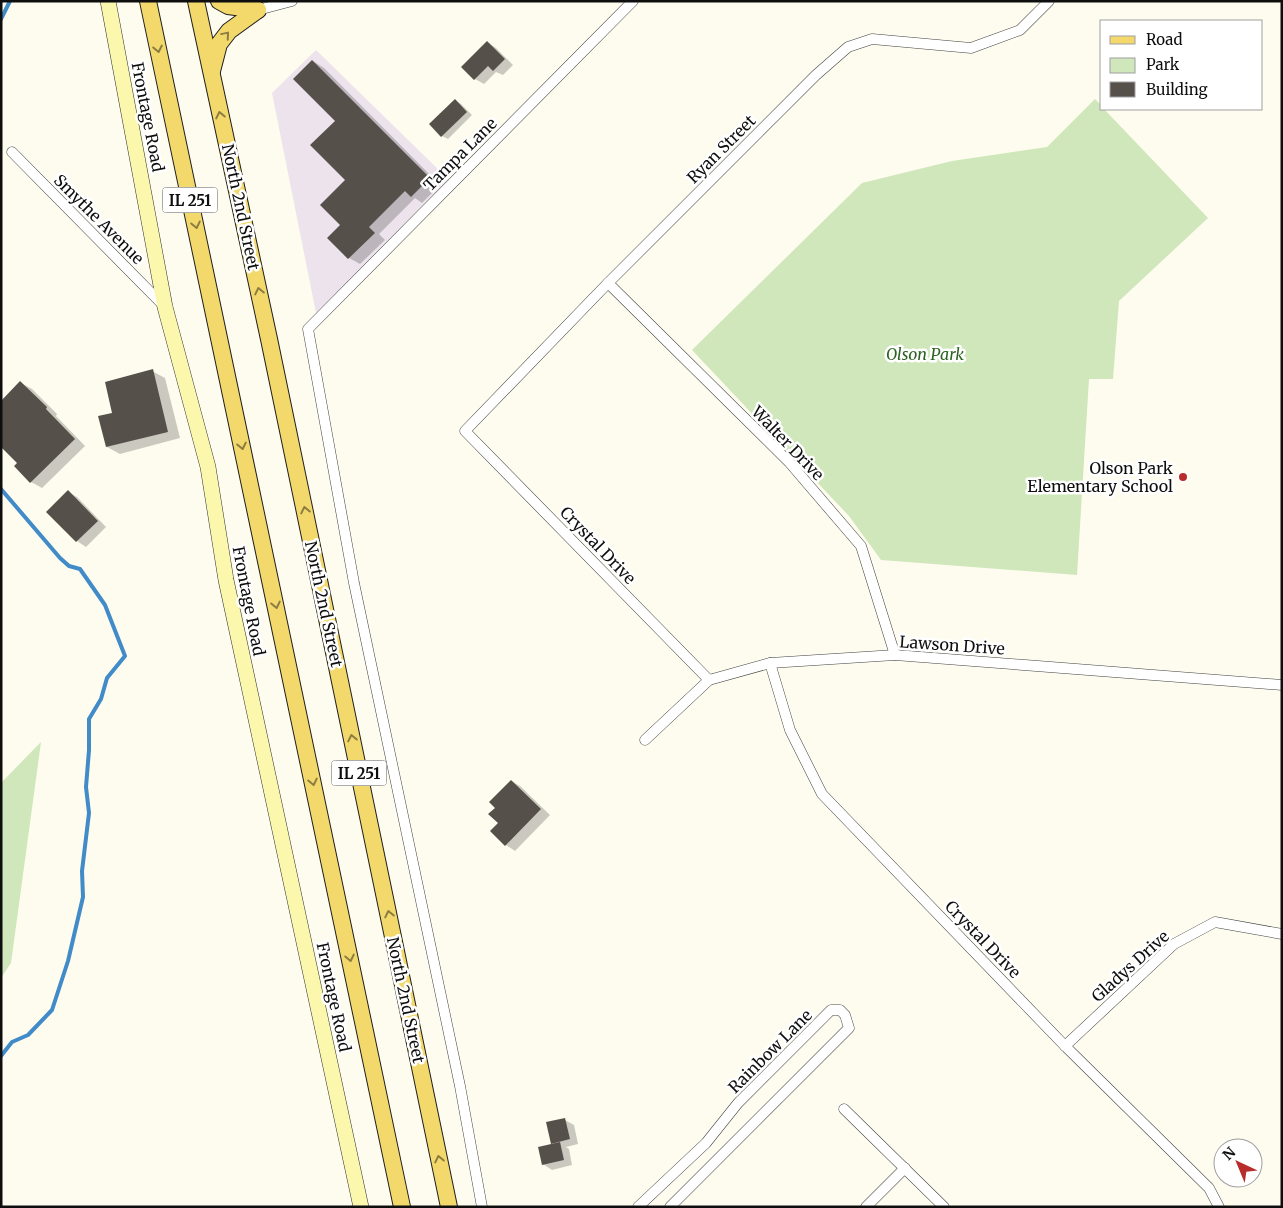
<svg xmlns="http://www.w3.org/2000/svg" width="1283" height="1208" font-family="Merriweather,serif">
<rect width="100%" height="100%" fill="#fefcef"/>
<polygon fill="#ece3ec" points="316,50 448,179 316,313 272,93"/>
<g fill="#cfe7ba">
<polygon points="1095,99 1102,106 1102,109 1104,109 1208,218 1119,301 1113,379 1089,379 1077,575 881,560 849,516 692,350 862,183 952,161 1047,147"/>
<polygon points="41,742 11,963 1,978 1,783"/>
</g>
<g fill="#0003">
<polygon points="487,42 496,48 513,65 503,75 496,72 484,84 475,79"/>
<polygon points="313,61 324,68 440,185 422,203 415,198 379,234 385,240 360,264 349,258 329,238 342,225 346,180 337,121"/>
<polygon points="455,100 461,104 472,115 448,139 442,136"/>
<polygon points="152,371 165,378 180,438 120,454 107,447 114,414"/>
<polygon points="21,383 32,389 57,414 56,416 85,446 42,488 31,482 19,463"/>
<polygon points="68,492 77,497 106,527 86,547 77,541"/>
<polygon points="511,781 520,786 550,815 515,851 506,845 491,831 499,823 496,808"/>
<polygon points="565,1120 574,1125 578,1144 566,1147 569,1149 572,1165 552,1170 543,1164 554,1145 552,1143"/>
</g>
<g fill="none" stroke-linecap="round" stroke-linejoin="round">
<g stroke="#408bc8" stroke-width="4">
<polyline points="1,19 10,1"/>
<polyline points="1,489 60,558 69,566 80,569 105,605 125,656 107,678 101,699 89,719 89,750 86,787 89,813 82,871 83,897 68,961 52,1010 28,1035 12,1042 1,1056"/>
</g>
</g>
<g fill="#56504b">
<polygon points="487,41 505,59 493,71 488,66 474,80 461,67"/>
<polygon points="312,60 430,178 411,197 405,191 369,227 375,233 348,259 327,238 340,225 320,205 345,180 310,145 335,121 293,79"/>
<polygon points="455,99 467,112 441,137 429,124"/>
<polygon points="153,369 168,432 106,447 98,416 112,413 105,382"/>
<polygon points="20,381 47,407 46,409 75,439 30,483 14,466 17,463 1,447 1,401"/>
<polygon points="68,490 98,521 76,542 46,512"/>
<polygon points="511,780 541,809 505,846 490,831 498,823 488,814 495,808 489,802"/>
<polygon points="565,1118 570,1139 551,1144 546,1122"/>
<polygon points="560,1142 564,1160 542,1165 538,1147"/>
</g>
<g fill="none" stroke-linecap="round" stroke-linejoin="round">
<g stroke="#414141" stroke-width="11">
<g id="street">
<polyline points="258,10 292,1"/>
<polyline points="12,152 165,307"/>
<polyline points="608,283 789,462 861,546 895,655"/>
<polyline points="770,663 790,730 822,794 1065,1046 1209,1188 1219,1207"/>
<polyline points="709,680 465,431 608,283 816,75 848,47 872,39 971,48 1020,30 1049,1"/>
<polyline points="645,740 709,680 770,663 895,655 1282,685"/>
<polyline points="1065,1046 1174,944 1215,922 1282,934"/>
<polyline points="844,1109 944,1207"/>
<polyline points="482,1207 460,1086 354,583 308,329 633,1"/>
<polyline points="638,1207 706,1143 738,1103 831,1010 840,1010 845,1015 849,1028 670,1207"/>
<polyline points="866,1207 905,1168"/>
</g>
</g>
<g stroke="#303030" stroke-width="16">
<polyline id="secondary" points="108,1 165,307 208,467 226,580 361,1207"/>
</g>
<g stroke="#1f1f1f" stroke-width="18">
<g id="primary">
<polyline points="148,1 402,1207"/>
<polyline points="196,1 269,339 449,1207"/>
<polyline points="219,1 228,6 258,10"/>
<polyline points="212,71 219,44 229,31 258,10"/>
</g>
</g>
<use href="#street" stroke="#fff" stroke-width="10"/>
<use href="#secondary" stroke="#fbf7ad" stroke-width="15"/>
<use href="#primary" stroke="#f3d86b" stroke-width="16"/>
</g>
<defs><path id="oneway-chevron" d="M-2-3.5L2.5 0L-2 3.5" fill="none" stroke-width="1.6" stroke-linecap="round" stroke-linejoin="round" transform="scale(1.25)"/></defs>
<g stroke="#8c7d41">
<use href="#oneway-chevron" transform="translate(226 35) rotate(-50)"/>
<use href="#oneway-chevron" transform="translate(158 49) rotate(78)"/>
<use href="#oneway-chevron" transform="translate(220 115) rotate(-102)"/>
<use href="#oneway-chevron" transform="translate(196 225) rotate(78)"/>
<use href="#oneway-chevron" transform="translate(259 291) rotate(-102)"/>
<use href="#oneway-chevron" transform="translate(242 446) rotate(78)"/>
<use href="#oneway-chevron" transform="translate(305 510) rotate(-102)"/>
<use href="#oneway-chevron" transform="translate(276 605) rotate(78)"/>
<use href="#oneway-chevron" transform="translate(352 738) rotate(-102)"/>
<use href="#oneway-chevron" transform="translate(313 782) rotate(78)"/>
<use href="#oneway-chevron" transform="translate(389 914) rotate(-102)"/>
<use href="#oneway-chevron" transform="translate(350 958) rotate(78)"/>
<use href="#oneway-chevron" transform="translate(439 1159) rotate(-102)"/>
</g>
<circle fill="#b82c2b" stroke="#fff" stroke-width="2" cx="1183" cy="477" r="5"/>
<g text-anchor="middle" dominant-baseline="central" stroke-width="5" stroke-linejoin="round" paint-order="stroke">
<g fill="#fff" stroke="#565656" stroke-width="1">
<rect x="162.5" y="187.5" width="55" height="25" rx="4"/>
<rect x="331.5" y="760.5" width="55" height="25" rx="4"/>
</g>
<g font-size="15" font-weight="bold" fill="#0e0e0e">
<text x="190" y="200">IL 251</text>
<text x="359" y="773">IL 251</text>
</g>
<g font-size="16" fill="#0e0e0e" stroke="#fff">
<text transform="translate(148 117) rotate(79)">Frontage Road</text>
<text transform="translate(721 149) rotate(-45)">Ryan Street</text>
<text transform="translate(460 154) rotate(-45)">Tampa Lane</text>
<text transform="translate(241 207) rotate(78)">North 2nd Street</text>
<text transform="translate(99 219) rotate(45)">Smythe Avenue</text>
<text transform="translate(788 443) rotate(46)">Walter Drive</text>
<text transform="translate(598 545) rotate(46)">Crystal Drive</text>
<text transform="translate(249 601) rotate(79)">Frontage Road</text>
<text transform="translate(324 604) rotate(78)">North 2nd Street</text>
<text transform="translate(952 645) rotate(4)">Lawson Drive</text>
<text transform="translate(983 939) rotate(46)">Crystal Drive</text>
<text transform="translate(1130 966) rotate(-42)">Gladys Drive</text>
<text transform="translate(334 997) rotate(78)">Frontage Road</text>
<text transform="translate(406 1000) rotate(78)">North 2nd Street</text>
<text transform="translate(770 1051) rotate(-45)">Rainbow Lane</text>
</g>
<g font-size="16" font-style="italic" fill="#2b6321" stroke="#fff">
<text x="925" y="354">Olson Park</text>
</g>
<g font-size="16" fill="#0e0e0e" stroke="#fff" text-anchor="end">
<text x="1173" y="468">Olson Park<tspan x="1173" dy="18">Elementary School</tspan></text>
</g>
</g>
<rect width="1283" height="1208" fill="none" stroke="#0e0e0e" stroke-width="5"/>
<rect x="1100" y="20" width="162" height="90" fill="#ffffff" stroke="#9f9f9f"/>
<rect x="1110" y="36" width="25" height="8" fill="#f3d86b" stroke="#9f9f9f"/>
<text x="1146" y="45" font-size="15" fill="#0e0e0e">Road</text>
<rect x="1110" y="58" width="25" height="15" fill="#cfe7ba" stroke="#9f9f9f"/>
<text x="1146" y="70" font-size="15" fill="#0e0e0e">Park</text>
<rect x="1110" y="82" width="25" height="15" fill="#56504b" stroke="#9f9f9f"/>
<text x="1146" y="95" font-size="15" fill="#0e0e0e">Building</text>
<g transform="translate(1238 1163) rotate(316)"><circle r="24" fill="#ffffff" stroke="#9f9f9f"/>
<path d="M0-4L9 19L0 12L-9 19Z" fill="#b82c2b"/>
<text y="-8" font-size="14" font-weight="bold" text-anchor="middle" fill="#0e0e0e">N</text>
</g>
</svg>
